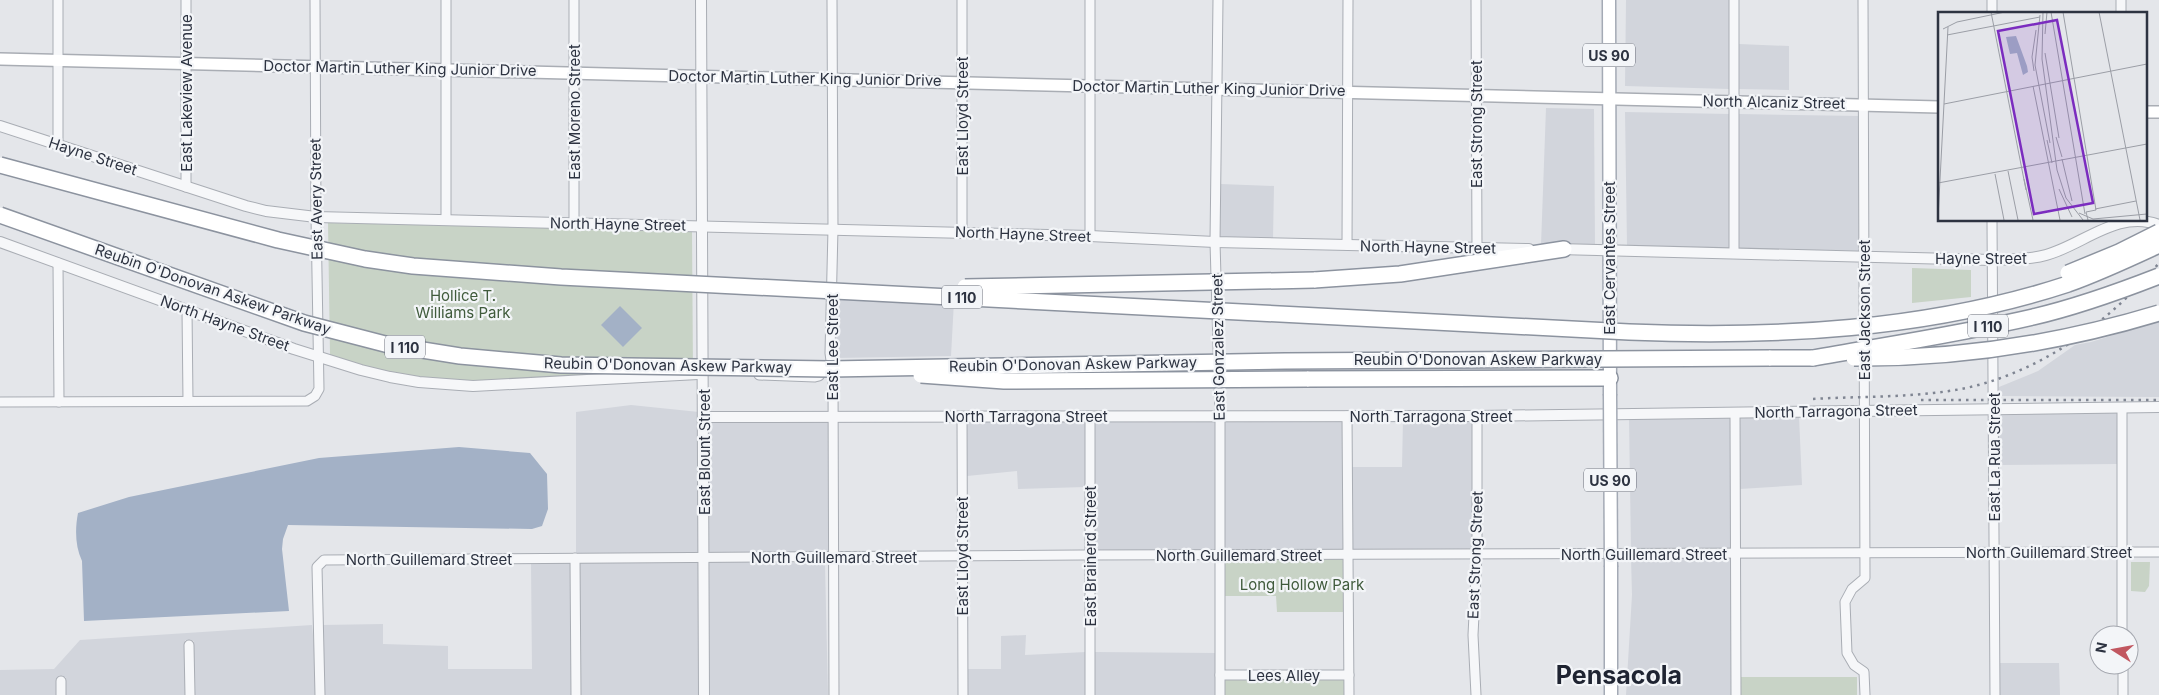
<svg xmlns="http://www.w3.org/2000/svg" width="2159" height="695" font-family="Inter,sans-serif">
<rect width="100%" height="100%" fill="#e4e6ea"/>
<g fill="#d2d5dc">
<polygon points="1626,0 1729,0 1729,89 1625,86"/>
<polygon points="1739,44 1789,46 1789,90 1739,89"/>
<polygon points="1546,108 1594,109 1595,245 1541,245"/>
<polygon points="1625,112 1730,114 1730,248 1627,246"/>
<polygon points="1739,114 1859,116 1859,251 1739,249"/>
<polygon points="1221,184 1274,186 1273,239 1220,238"/>
<polygon points="836,296 954,301 951,356 836,358"/>
<polygon points="2159,321 2159,397 1999,396 1999,387 2038,371 2075,345 2091,342"/>
<polygon points="631,405 699,412 699,553 576,554 576,412"/>
<polygon points="1998,412 2117,412 2118,464 1999,465"/>
<polygon points="1799,416 1802,485 1740,489 1740,417"/>
<polygon points="1731,417 1731,549 1631,550 1629,418"/>
<polygon points="1085,420 1085,487 1018,489 1017,471 967,476 966,421"/>
<polygon points="1094,420 1216,420 1215,551 1095,551"/>
<polygon points="1342,420 1343,551 1224,551 1225,421"/>
<polygon points="1403,420 1473,420 1473,550 1352,551 1352,467 1402,467"/>
<polygon points="828,421 829,553 709,553 708,422"/>
<polygon points="1731,557 1731,695 1626,695 1632,595 1631,558"/>
<polygon points="699,561 700,695 580,695 580,562"/>
<polygon points="709,561 825,564 828,695 709,695"/>
<polygon points="571,562 571,695 325,695 322,625 383,624 383,644 448,646 448,669 532,669 531,563"/>
<polygon points="312,625 315,655 316,695 194,695 194,641 185,640 185,695 66,695 66,677 57,677 57,695 0,695 0,670 54,669 80,640"/>
<polygon points="1026,635 1025,655 1086,652 1086,695 967,695 967,669 1001,669 1001,636"/>
<polygon points="1095,652 1215,653 1215,695 1095,695"/>
<polygon points="1999,663 2059,663 2060,695 1999,695"/>
</g>
<g fill="#c8d3c6">
<path d="M328 223 692 231 693 372 461 381C416 378 373 370 330 355Z"/>
<polygon points="1912,268 1971,270 1971,297 1912,303"/>
<polygon points="1219,555 1348,555 1348,612 1277,612 1276,596 1219,596"/>
<polygon points="2131,562 2150,562 2149,586 2145,592 2131,591"/>
<rect x="1220" y="675" width="129" height="20"/>
<rect x="1741" y="677" width="116" height="18"/>
</g>
<g fill="#a3b1c6">
<polygon points="620,306 642,328 623,347 601,325"/>
<path d="M459 447 530 453 547 474 548 509 542 526 532 529 288 525 283 539 282 549 289 611 84 621 82 561C75 546 75 529 78 513L129 497 319 458Z"/>
</g>
<g fill="none" stroke-linecap="round" stroke-linejoin="round">
<g stroke="#a9adb4" stroke-width="11">
<g id="minor">
<polyline points="186,0 186,187"/>
<polyline points="446,0 446,220"/>
<polyline points="574,0 574,223"/>
<polyline points="832,0 833,229 830,353 833,376 834,695"/>
<polyline points="962,0 962,233"/>
<polyline points="1090,0 1090,236"/>
<polyline points="1218,0 1215,242 1220,416 1220,695"/>
<polyline points="1476,0 1477,249"/>
<polyline points="1734,0 1734,253"/>
<polyline points="1863,0 1865,578 1852,589 1845,602 1847,653 1854,665 1864,672 1865,695"/>
<polyline points="2121,0 2121,14"/>
<polyline points="1992,14 1992,0"/>
<polyline points="58,144 58,0"/>
<polyline points="1992,220 1995,695"/>
<polyline points="1347,245 1348,0"/>
<polyline points="58,263 59,402"/>
<polyline points="187,310 188,401"/>
<polyline points="759,375 815,377 819,376 824,369"/>
<polyline points="0,402 307,401 315,396 319,389 316,217 315,0"/>
<polyline points="2122,408 2122,635"/>
<polyline points="1735,413 1736,695"/>
<polyline points="1090,416 1090,695"/>
<polyline points="1347,416 1349,695"/>
<polyline points="962,417 963,695"/>
<polyline points="575,558 576,695"/>
<polyline points="189,645 190,695"/>
<polyline points="2123,665 2123,695"/>
<polyline points="1220,675 1349,675"/>
<polyline points="61,695 61,681"/>
<polyline points="320,695 317,567 324,560 1081,555 2159,552"/>
<polyline points="1476,695 1473,635 1477,554 1477,416"/>
</g>
</g>
<g stroke="#a9adb4" stroke-width="12">
<g id="tertiary">
<polyline points="701,0 704,695"/>
<polyline points="0,126 246,206 266,211 316,217 1090,236 1215,242 1529,249"/>
<polyline points="0,242 294,349 361,370 390,377 419,382 473,386 698,374"/>
<path d="M1558 249 1992 260C2010 259 2029 260 2046 255 2083 245 2118 209 2159 225"/>
<polyline points="703,417 1477,416 2159,407"/>
</g>
</g>
<g stroke="#a9adb4" stroke-width="14">
<g id="secondary">
<polyline points="0,59 1939,107"/>
<polyline points="2145,112 2159,112"/>
</g>
</g>
<g stroke="#a4aab5" stroke-width="15">
<g id="primary">
<polyline points="1609,0 1610,394"/>
<polyline points="1611,567 1611,695"/>
</g>
</g>
<g stroke="#8c939f" stroke-width="18">
<g id="motorway">
<polyline points="1314,280 1400,274 1564,249"/>
<polyline points="1769,358 1813,358"/>
<polyline points="1307,379 1610,378"/>
</g>
</g>
<use href="#minor" stroke="#f6f7f9" stroke-width="9"/>
<use href="#tertiary" stroke="#f6f7f9" stroke-width="10"/>
<use href="#secondary" stroke="#fff" stroke-width="11"/>
<use href="#primary" stroke="#fff" stroke-width="12"/>
<use href="#motorway" stroke="#fff" stroke-width="15"/>
<g stroke="#7f8592" stroke-width="2.5" stroke-dasharray="2.5 5" stroke-linecap="butt">
<path d="M1813 399C1862 396 1912 398 1961 389 2038 374 2109 323 2159 263"/>
<polyline points="1921,400 2159,400"/>
</g>
<g stroke="#a4aab5" stroke-width="15" stroke-linecap="butt">
<polyline id="primary-bridge" points="1610,394 1611,567"/>
</g>
<g stroke="#8c939f" stroke-width="18" stroke-linecap="butt">
<g id="motorway-bridge">
<path d="M0 165 278 240 365 259 413 266 561 277 1629 332C1775 338 1928 330 2068 284 2099 273 2129 259 2159 245"/>
<polyline points="0,215 304,323 385,344 460,356 561,365 830,369 1285,361 1769,358"/>
<polyline points="2068,273 2119,252 2159,232"/>
<polyline points="965,287 1314,280"/>
<path d="M1813 358C1886 345 1960 334 2033 317 2076 307 2118 292 2159 276"/>
<path d="M1854 358C1958 359 2060 343 2159 313"/>
<polyline points="921,375 1004,381 1307,379"/>
</g>
</g>
<use href="#primary-bridge" stroke="#fff" stroke-width="12"/>
<use href="#motorway-bridge" stroke="#fff" stroke-width="15"/>
</g>
<g text-anchor="middle" dominant-baseline="central" stroke-width="4.5" stroke-linejoin="round" paint-order="stroke">
<g fill="#f3f5f8" stroke="#686d78" stroke-width="1">
<rect x="1583" y="43.5" width="52" height="23" rx="4"/>
<rect x="942" y="285.5" width="40" height="23" rx="4"/>
<rect x="1968" y="314.5" width="40" height="23" rx="4"/>
<rect x="385" y="335.5" width="40" height="23" rx="4"/>
<rect x="1584" y="468.5" width="52" height="23" rx="4"/>
</g>
<g font-size="14" font-weight="bold" fill="#2d3341">
<text x="1609" y="55">US 90</text>
<text x="962" y="297">I 110</text>
<text x="1988" y="326">I 110</text>
<text x="405" y="347">I 110</text>
<text x="1610" y="480">US 90</text>
</g>
<g font-size="15" fill="#2d3341" stroke="#f3f5f8">
<text transform="translate(400 68) rotate(1)">Doctor Martin Luther King Junior Drive</text>
<text transform="translate(805 78) rotate(1)">Doctor Martin Luther King Junior Drive</text>
<text transform="translate(1209 88) rotate(1)">Doctor Martin Luther King Junior Drive</text>
<text transform="translate(186 93) rotate(-90)">East Lakeview Avenue</text>
<text transform="translate(1774 102) rotate(1)">North Alcaniz Street</text>
<text transform="translate(574 112) rotate(-90)">East Moreno Street</text>
<text transform="translate(962 116) rotate(-90)">East Lloyd Street</text>
<text transform="translate(1476 124) rotate(-90)">East Strong Street</text>
<text transform="translate(93 156) rotate(18)">Hayne Street</text>
<text transform="translate(316 199) rotate(-91)">East Avery Street</text>
<text transform="translate(618 224) rotate(1)">North Hayne Street</text>
<text transform="translate(1023 234) rotate(2)">North Hayne Street</text>
<text transform="translate(1428 247) rotate(1)">North Hayne Street</text>
<text transform="translate(1609 258) rotate(-90)">East Cervantes Street</text>
<text x="1981" y="258">Hayne Street</text>
<text transform="translate(213 289) rotate(19)">Reubin O'Donovan Askew Parkway</text>
<text transform="translate(1864 310) rotate(-90)">East Jackson Street</text>
<text transform="translate(225 323) rotate(20)">North Hayne Street</text>
<text transform="translate(832 347) rotate(-90)">East Lee Street</text>
<text transform="translate(1218 347) rotate(-91)">East Gonzalez Street</text>
<text x="1478" y="359">Reubin O'Donovan Askew Parkway</text>
<text transform="translate(1073 364) rotate(-1)">Reubin O'Donovan Askew Parkway</text>
<text transform="translate(668 365) rotate(1)">Reubin O'Donovan Askew Parkway</text>
<text transform="translate(1836 411) rotate(-1)">North Tarragona Street</text>
<text x="1026" y="416">North Tarragona Street</text>
<text x="1431" y="416">North Tarragona Street</text>
<text transform="translate(704 452) rotate(-90)">East Blount Street</text>
<text transform="translate(1994 457) rotate(-90)">East La Rua Street</text>
<text x="2049" y="552">North Guillemard Street</text>
<text x="1644" y="554">North Guillemard Street</text>
<text x="1239" y="555">North Guillemard Street</text>
<text transform="translate(1475 555) rotate(-88)">East Strong Street</text>
<text transform="translate(962 556) rotate(-90)">East Lloyd Street</text>
<text transform="translate(1090 556) rotate(-90)">East Brainerd Street</text>
<text x="834" y="557">North Guillemard Street</text>
<text x="429" y="559">North Guillemard Street</text>
<text x="1284" y="675">Lees Alley</text>
</g>
<g font-size="15" fill="#405b3c" stroke="#f3f5f8">
<text x="463" y="295">Hollice T.<tspan x="463" dy="17">Williams Park</tspan></text>
<text x="1302" y="584">Long Hollow Park</text>
</g>
<g font-size="25" font-weight="bold" fill="#1f2432" stroke="#f3f5f8">
<text x="1619" y="675">Pensacola</text>
</g>
</g>
<g transform="translate(1938 12)">
<rect width="209" height="209" fill="#e4e6ea"/>
<path d="M78 24 89 54 90 60 85 63 79 41 72 42 68 25Z" fill="#a3b1c6"/>
<path fill="none" stroke="#9b9ea6" stroke-width="1" d="M53 0 88 178M105 0 104 47 119 158 128 186 145 208M113 0 147 202M125 0 158 198 148 200 150 208M161 0 202 208M102 3 97 53 112 131M5 17 19 10 67 0M107 22 109 0M9 23 102 5M107 41 121 126M96 59 94 45 98 18M95 74 122 208M6 92 209 52M118 125 124 145M109 128 114 151M124 147 134 189M70 159 80 208M57 162 66 208M86 167 95 208M0 171 209 132M121 177 134 205M157 197 198 189M141 201 155 207 209 202M0 206 10 15"/>
<path fill="#7b2cbf" fill-opacity="0.15" stroke="#7b2cbf" stroke-width="2.5" d="M119 8 155 191 96 202 60 19Z"/>
<rect width="209" height="209" fill="none" stroke="#2d3341" stroke-width="2.5"/>
</g>
<g transform="translate(2114 650) rotate(281)"><circle r="24" fill="#f3f5f8" stroke="#a4a7af"/>
<path d="M0-4L9 19L0 12L-9 19Z" fill="#c15760"/>
<text y="-8" font-size="14" font-weight="bold" text-anchor="middle" fill="#2d3341">N</text>
</g>
</svg>
